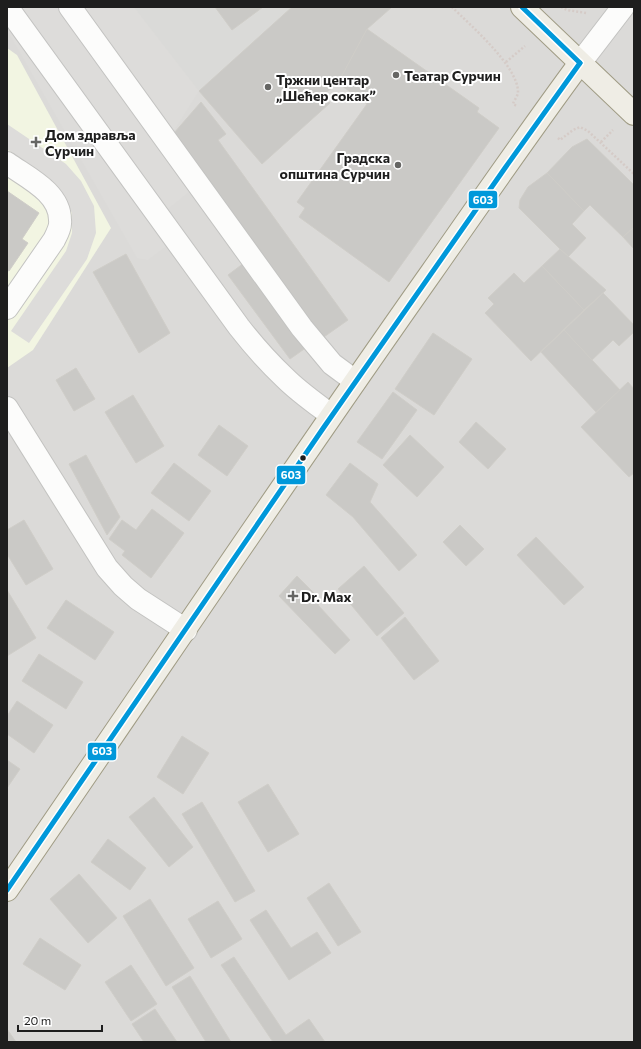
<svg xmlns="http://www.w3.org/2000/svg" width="641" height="1049" font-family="Commissioner,sans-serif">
<rect width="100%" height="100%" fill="#ecebe6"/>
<rect fill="#dbdad8" x="7" y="7" width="627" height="1035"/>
<polygon fill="#f2f5e2" points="7,48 17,55 111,228 33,350 7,368"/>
<polygon fill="#dadad8" points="134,7 292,7 199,91"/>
<g fill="#dddcda">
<polygon points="7,7 134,7 199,91 170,137 201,182 168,209 185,232 148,260 137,258 7,30"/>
<polygon points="7,124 66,164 81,181 94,206 96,233 87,259 29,343 11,331 66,251 72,233 72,213 63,195 49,178 7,149"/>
</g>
<g fill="#cac9c6" stroke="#cfcdc8">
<polygon points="215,7 263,7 232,30"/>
<polygon points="292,7 392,7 367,29 338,83 322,96 330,103 262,164 199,91"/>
<polygon points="367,29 479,108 477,112 499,128 389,282 299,217 305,208 297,202 367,104 338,83"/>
<polygon points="201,102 226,134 218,140 348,320 321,339 174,133"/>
<polygon points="587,139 634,185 634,227 623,237 590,205 584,211 547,173 572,147"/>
<polygon points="547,173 584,211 572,224 586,238 568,257 519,208 520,200 528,187"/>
<polygon points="7,191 39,213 22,239 28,243 9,271 7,270"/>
<polygon points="634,227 634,249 623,237"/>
<polygon points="560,249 606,290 584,310 542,266"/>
<polygon points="126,254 170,333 139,353 93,272"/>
<polygon points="248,260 307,347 290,359 228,275"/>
<polygon points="542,266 584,310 531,361 485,313 494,304 488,298 514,273 524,283"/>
<polygon points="603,293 634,325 634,332 619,346 613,340 592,360 564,330"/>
<polygon points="564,330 620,390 596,412 541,352"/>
<polygon points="433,333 472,359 434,415 395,389"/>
<polygon points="76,368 95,399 74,411 56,380"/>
<polygon points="628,382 634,389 634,473 629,477 581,427"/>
<polygon points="393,392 417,410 382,459 357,442"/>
<polygon points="133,395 164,446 136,463 105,412"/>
<polygon points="476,422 506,449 488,469 459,442"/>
<polygon points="219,425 248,446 227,476 198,455"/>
<polygon points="410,435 444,467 417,497 383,465"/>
<polygon points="86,455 120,517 107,535 69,464"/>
<polygon points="174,463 211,491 189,521 151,493"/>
<polygon points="350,463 378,484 370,502 417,555 399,571 353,517 326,495"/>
<polygon points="152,509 184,533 151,578 122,555 125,551 109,539 122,520 136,530"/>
<polygon points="24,520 53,569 26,585 7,554 7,530"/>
<polygon points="460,525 484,549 466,566 443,542"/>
<polygon points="536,537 584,587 564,605 517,555"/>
<polygon points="364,566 404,613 377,636 338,589"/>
<polygon points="297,576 322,601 318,605 350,640 335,654 279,596"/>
<polygon points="7,590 36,638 7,656"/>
<polygon points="66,600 114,632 95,660 47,628"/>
<polygon points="405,617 439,661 414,680 381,638"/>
<polygon points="39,654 83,682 66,709 22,681"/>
<polygon points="17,701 53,725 34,753 7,734 7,716"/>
<polygon points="182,736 209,753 183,794 157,777"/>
<polygon points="7,760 20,769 7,788"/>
<polygon points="268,784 299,834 268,852 238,802"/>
<polygon points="154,797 193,847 169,867 129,817"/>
<polygon points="202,802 255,891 235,902 182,814"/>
<polygon points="108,839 146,868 130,890 91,862"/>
<polygon points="79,874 117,918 88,943 50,899"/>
<polygon points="329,883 361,932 338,946 307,898"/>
<polygon points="150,899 194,968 166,986 123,916"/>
<polygon points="218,901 242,939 211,958 188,919"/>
<polygon points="266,910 291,948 317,932 331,953 289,980 250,920"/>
<polygon points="40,938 81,965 65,990 23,964"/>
<polygon points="234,957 286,1035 309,1019 325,1042 273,1042 221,965"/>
<polygon points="131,965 157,1004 131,1021 105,982"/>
<polygon points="190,976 231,1042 206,1042 172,987"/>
<polygon points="155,1009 177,1042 144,1042 132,1024"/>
<polygon points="7,1029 16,1042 7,1042"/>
</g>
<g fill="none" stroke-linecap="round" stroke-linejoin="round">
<g stroke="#c3c3c1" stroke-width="24">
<g id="minor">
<path d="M7 7 239 327C253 345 268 362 285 378 299 392 315 403 331 415"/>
<polyline points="70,7 302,328 332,364 355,381"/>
<polyline points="580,63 623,7"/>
<path d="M7 163C26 177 60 192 60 220 61 227 57 234 54 240L7 308"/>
<polyline points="7,408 107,568 123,586 138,599 186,630"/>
</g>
</g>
<g stroke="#a09c85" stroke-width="24">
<g id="major">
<polyline points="522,7 634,114"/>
<path d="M7 890C148 685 287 477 431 273 480 203 529 132 580 63"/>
</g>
</g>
<g stroke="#d5cbc7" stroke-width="2.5" stroke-dasharray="2 2" stroke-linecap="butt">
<path d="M452 7C470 25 518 66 518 92 518 96 514 100 513 104L517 106"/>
<polyline points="561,7 567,10 586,13"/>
<polyline points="506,62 525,46"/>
<polyline points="558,138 560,140 573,130 580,127 588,131 634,174"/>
<polyline points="601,142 613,130"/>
</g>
<use href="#minor" stroke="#fcfcfb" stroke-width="22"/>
<use href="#major" stroke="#efede5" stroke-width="22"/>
<g stroke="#fff" stroke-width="8">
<g id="bus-1">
<polyline points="522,7 580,63"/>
<polyline points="7,890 324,427 505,168 580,63"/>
</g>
</g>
<use href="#bus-1" stroke="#0098da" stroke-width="5"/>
</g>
<g fill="#666664" stroke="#fff" stroke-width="1.5">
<circle cx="396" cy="75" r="4"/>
<circle cx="268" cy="87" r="4"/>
<path d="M34 136h4v4h4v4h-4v4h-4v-4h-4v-4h4z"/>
<circle cx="398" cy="165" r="4"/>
<path d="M291 590h4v4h4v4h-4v4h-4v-4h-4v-4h4z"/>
</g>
<circle fill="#1e1e1e" stroke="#fff" stroke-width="1.5" cx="303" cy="458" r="3.5"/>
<g text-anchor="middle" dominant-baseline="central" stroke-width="4" stroke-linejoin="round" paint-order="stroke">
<g font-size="14" font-weight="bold" fill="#1e1e1e" stroke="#fff" text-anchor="start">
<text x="404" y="75">Театар Сурчин</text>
<text x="276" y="79">Тржни центар<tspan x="276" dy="16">„Шећер сокак”</tspan></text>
<text x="45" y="134">Дом здравља<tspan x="45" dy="16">Сурчин</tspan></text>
<text x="390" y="157" text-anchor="end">Градска<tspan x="390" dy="16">општина Сурчин</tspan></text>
<text x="301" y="596">Dr. Max</text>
</g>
</g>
<g stroke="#fff" stroke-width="1.5">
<rect x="468" y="190" width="30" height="19" rx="4" fill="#0098da"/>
<rect x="276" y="465" width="30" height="20" rx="4" fill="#0098da"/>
<rect x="87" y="742" width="30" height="19" rx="4" fill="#0098da"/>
</g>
<g font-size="11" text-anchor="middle" font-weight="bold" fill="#fff">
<text x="483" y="204">603</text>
<text x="291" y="479">603</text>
<text x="102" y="755">603</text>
</g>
<rect width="641" height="1049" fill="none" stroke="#1e1e1e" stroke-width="16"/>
<path d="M18 1025v6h84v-6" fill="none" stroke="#1e1e1e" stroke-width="2"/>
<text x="24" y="1025" font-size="12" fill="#1e1e1e" stroke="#ffffff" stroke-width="3" paint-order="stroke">20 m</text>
</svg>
